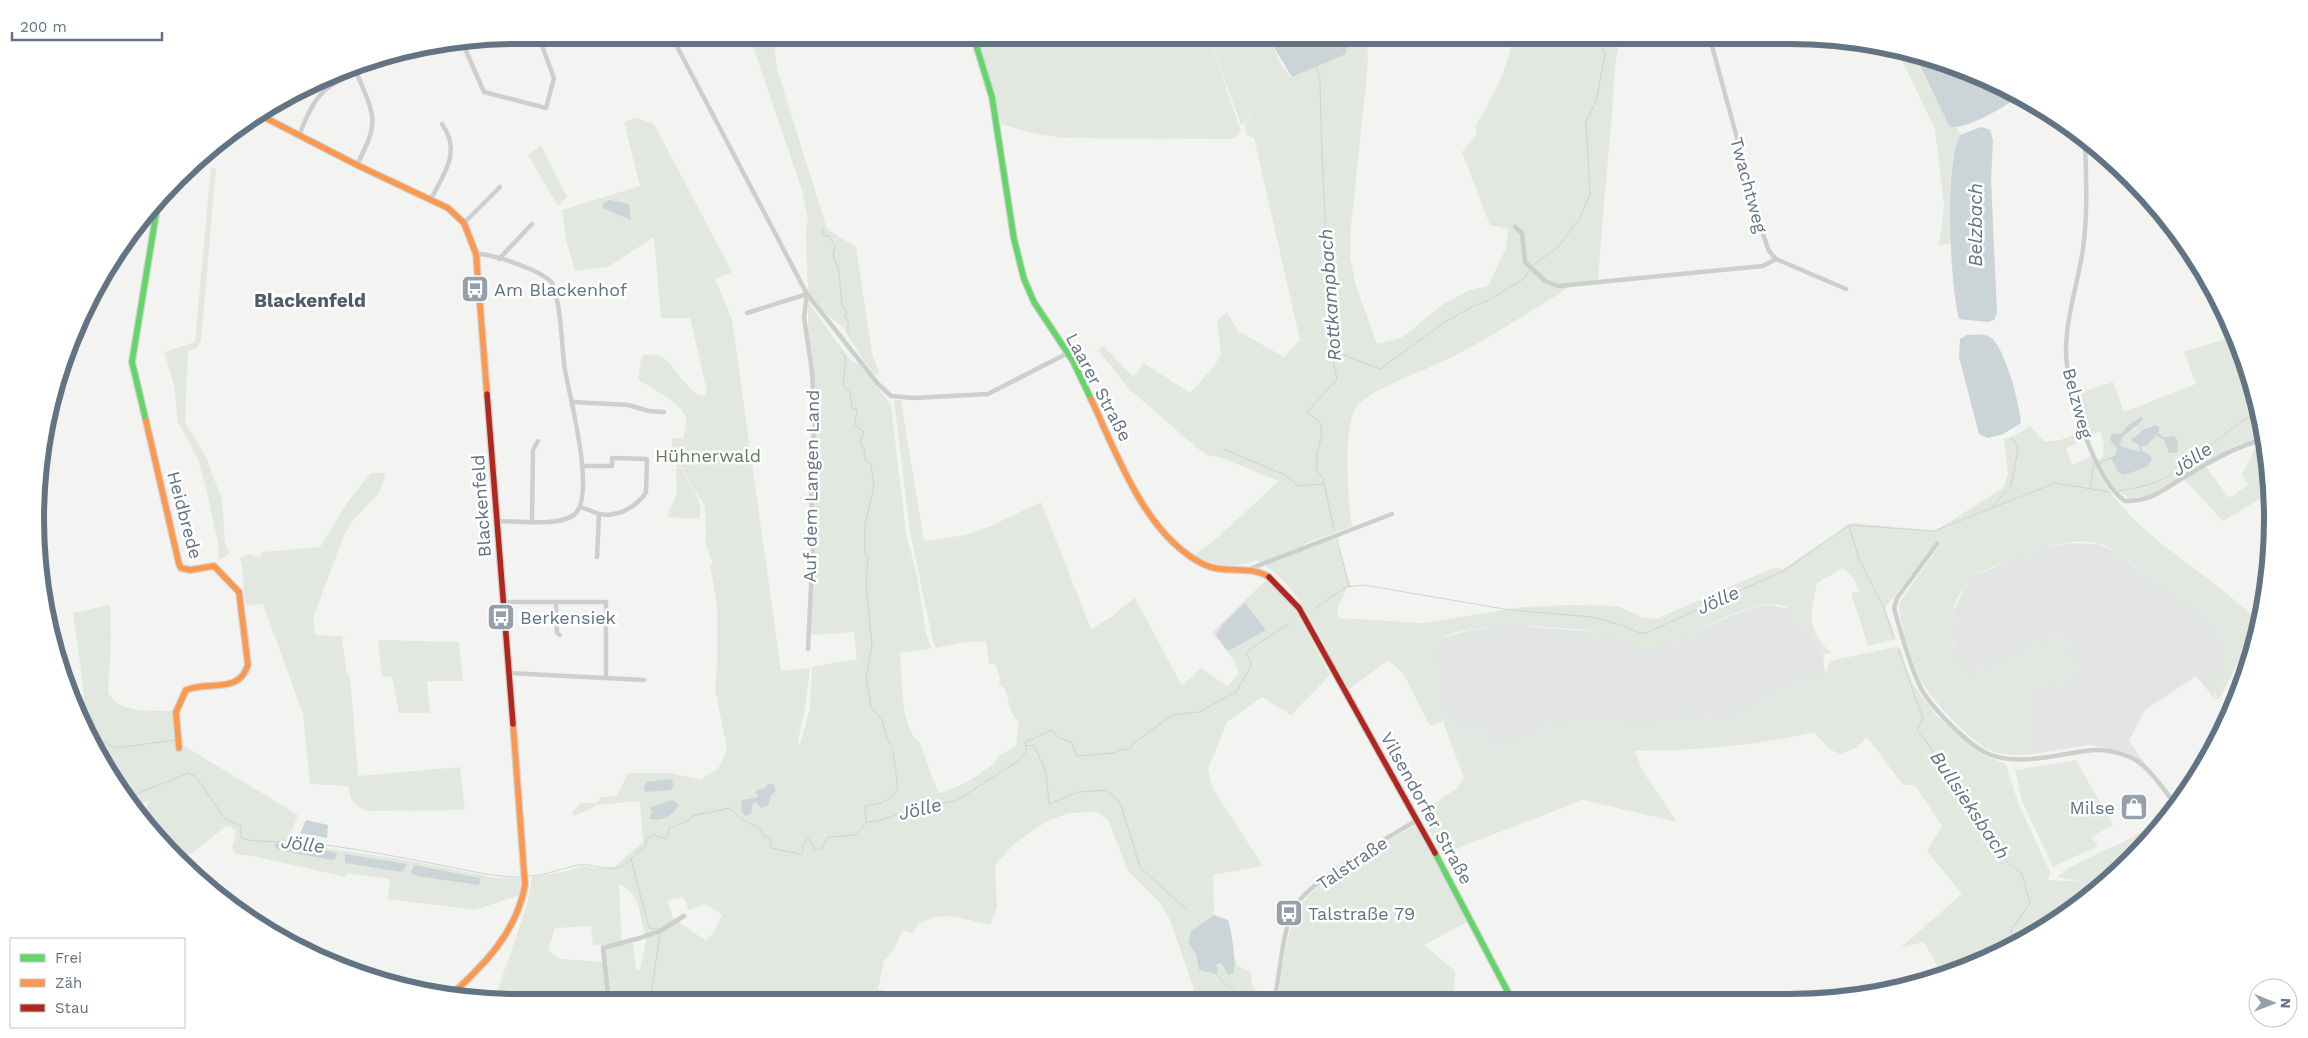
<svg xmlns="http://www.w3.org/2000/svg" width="2308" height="1038" font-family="'Work Sans',sans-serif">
<rect width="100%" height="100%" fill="#f3f4f1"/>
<g fill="#e3e5e4">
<polygon points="2069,543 2097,544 2118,552 2143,573 2195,608 2228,639 2214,698 2196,676 2145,710 2129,741 2146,765 2125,752 2090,745 2034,754 2031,692 1966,678 1956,658 1951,628 1953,612 1964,588 1974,576 2035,549"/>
<polygon points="1769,605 1790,609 1803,620 1823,654 1825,673 1824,676 1787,687 1733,718 1700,720 1684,716 1650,724 1630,724 1598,720 1559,725 1490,749 1481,735 1473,729 1462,731 1444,713 1441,703 1434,644 1439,639 1471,630 1508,625 1598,632 1642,647 1668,643 1750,608"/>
</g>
<g fill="#e2e7df" fill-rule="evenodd">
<polygon points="749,35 773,35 777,69 827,229 856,247 872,353 879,373 875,375 863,360 843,327 826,314 808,291 806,232 808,219 802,190"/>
<polygon points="977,35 1203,35 1211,43 1241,131 1237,137 1231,139 1064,138 1037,134 1001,124"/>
<path d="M1205 35H1270V41L1279 60 1277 58 1290 77 1274 82 1292 77 1346 54 1348 35H1364L1368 53 1367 74 1351 226 1350 257 1356 286 1377 344 1401 338 1445 303 1469 290 1488 286 1506 248 1508 229 1490 225 1462 152 1477 134 1475 127C1492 98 1509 68 1513 35H1622C1613 62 1614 87 1612 115 1607 170 1602 224 1598 280L1567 283 1568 288C1529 312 1490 338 1450 358 1425 371 1376 386 1358 405 1342 423 1348 502 1352 526L1305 544 1296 552 1336 538 1351 587 1347 588 1337 609 1339 618 1423 623 1522 607 1568 605 1618 606 1641 617 1656 619 1773 568 1784 569 1848 525 1854 523 1935 531 2003 488 2008 474 2004 439 2012 437 2030 426 2044 441H2057L2082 432 2083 436 2075 438 2076 444 2066 448 2072 465 2091 456C2119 530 2199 563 2252 616L2260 611H2264L2252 652 2246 648 2219 700 2214 698 2216 695 2215 690 2228 639C2217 629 2206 617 2194 608 2178 595 2160 586 2144 573 2131 563 2120 551 2104 545 2077 536 2044 546 2019 557 2005 563 1985 567 1974 577 1943 602 1948 647 1966 678L2059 636 2083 673 2031 692 2034 754C2018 756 2005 756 1989 750 1974 744 1929 697 1922 682 1914 667 1896 615 1900 601L1941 544 1933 547 1885 608 1896 639 1868 646 1851 593 1859 591 1854 579 1843 568 1817 583C1811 613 1805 631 1832 653L1823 654C1811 637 1803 610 1780 605 1740 597 1686 647 1644 647 1629 647 1612 635 1597 632 1563 626 1459 619 1434 643L1441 703 1444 713 1462 731 1473 729 1481 735 1490 749 1559 725 1598 720 1630 724H1650L1684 716 1700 720 1733 718 1788 687 1824 676 1830 661 1896 647 1900 648 1912 683 1937 716 1983 755 2006 764 2018 803 2050 872 2048 880 2085 882 2057 877C2076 861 2101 853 2123 842 2135 836 2146 828 2157 821L2162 825 2084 903 1974 966 1957 971 1955 966 1942 974 1924 942 1900 948 1962 894 1927 851 1942 826 1915 785H1903L1867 737 1856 748 1840 754 1829 749 1814 732C1750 747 1699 750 1635 751L1642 770 1677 822 1583 800 1442 854 1420 813 1456 789 1464 778 1443 721 1430 726 1403 673 1388 660 1347 691C1325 647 1301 583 1256 560 1238 568 1211 566 1194 555L1218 537 1279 481 1222 458 1207 455 1197 448 1129 389 1099 351 1094 352 1103 346 1133 377 1144 363 1190 393 1215 365 1221 354 1217 321 1227 312 1238 331 1284 357 1300 340 1254 138 1246 135 1245 124 1261 97 1245 122 1241 125 1211 42Z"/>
<path d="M1896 48 1919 55 1917 60 1921 71 1953 128 1957 127 1960 135C1947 161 1950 214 1951 244L1939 245 1944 206 1935 129Z"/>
<path d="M636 118 654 124 732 272 715 279 732 319 781 671 810 668 805 708 797 745 800 744 810 709 812 667 857 659 854 632 813 635 809 633 815 552 811 480 816 390 808 339V302L851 361 859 364 891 405 906 533 917 576 926 634 932 648 900 653C902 678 900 727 920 743L938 793C959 789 983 773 999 758L998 754 1001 755 1016 746 1019 723 1012 714 1005 689 999 684 1000 678 995 664H989L986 641 965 642 936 648 933 642 910 532 894 400H901L924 541 966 535 993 525 1041 502 1091 629 1111 617 1135 598 1182 686 1201 668 1227 686 1239 674 1235 662 1212 632 1268 578 1292 604 1330 675 1291 715 1262 697 1227 722 1208 769 1213 789 1263 866 1213 875 1214 915 1191 931 1188 943 1196 954 1199 970 1208 971 1219 963 1227 972 1234 967V956L1238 966 1251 973 1252 986 1271 1001H1198L1170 920 1159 902 1128 871 1108 820 1096 812 1069 813 1047 821 1014 844 995 865 997 907 990 925C963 919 929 905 912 933L902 931 894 950 884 960 878 989 900 995 898 1002 519 1003 494 1001 527 905 532 877 567 871 581 866 597 868 614 867 643 842 640 801 597 805 575 816 572 813 580 803H596L601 797 617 796 628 773H670L701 780 719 767 727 749 715 689 717 667V605L710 565 713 563 706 546 705 507 681 467H677L676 463 672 464V438H683C684 432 687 424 686 418 682 403 650 388 638 379L642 355C647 355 653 354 658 355 674 360 688 398 705 395L707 391 690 318H661L654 237 608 267 575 271 566 240 562 210 640 186 624 122ZM619 884 630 891 638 904 645 934 646 942 640 969H636L633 943 622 945ZM683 897 689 910 706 904 722 915 713 933 706 941 673 918 667 900ZM591 926 593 945 603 946 602 962 561 959 548 951 555 928Z"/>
<polygon points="541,145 567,197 558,206 528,155"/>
<polygon points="211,167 216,168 201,340 198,347 188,351 185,422 206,457 222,500 225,543 230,553 219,560 218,543 206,488 198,459 178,422 174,385 164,352 195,342"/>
<path d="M2178 234 2191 250 2236 334 2264 424 2265 436 2237 445 2149 497 2129 498 2118 491 2109 481 2097 460 2103 457 2104 446 2101 431 2089 436 2076 394 2113 382 2124 412 2196 384 2184 352 2225 339 2205 289 2178 240 2170 235ZM2152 425H2155L2163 437 2174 436 2167 450 2164 440 2156 436 2151 442 2141 445 2142 451 2150 455 2152 459 2147 467 2112 458 2116 454 2117 448 2110 440 2115 433H2122L2127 426 2137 428C2130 431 2120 437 2120 446L2140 452 2139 445 2144 429Z"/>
<polygon points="2265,441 2270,493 2223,521 2184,479 2206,467 2229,498 2248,485 2242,474 2258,443"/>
<path d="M676 468H681C688 482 706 503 699 519L667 517 677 493Z"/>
<path d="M371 473H386L379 493 354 519 344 535 313 618 316 635 348 637 342 638 347 675H350L358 776 460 767 465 810 368 811C354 807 351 801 348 786L310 784 303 714 263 604 246 606C242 590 245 575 240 558L249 554 259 557 262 552 320 547 349 500Z"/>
<path d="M108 605 110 607 111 639 108 692C117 714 152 710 173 711L177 749 181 744 298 815 287 842 411 861 496 878H520L521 893 517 896 475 910 388 899 390 879 347 873 346 877 253 856C223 855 234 850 236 830L230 826 225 827 194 852 177 860 155 838 137 813H142L150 801 132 805 100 761 82 721 84 708 83 684 73 613Z"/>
<polygon points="380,640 459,642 463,681 427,681 430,713 399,713 392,677 382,676 378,643"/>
<polygon points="2076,760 2113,825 2091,837 2098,846 2053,867 2022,801 2015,770"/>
<path d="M1415 825 1467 922 1424 945 1455 971 1453 1000 1277 1001C1283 971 1284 938 1298 911 1314 879 1384 844 1415 825Z"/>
</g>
<g fill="#cbd4d6">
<polygon points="1270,35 1348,35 1346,54 1292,77 1270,41"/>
<path d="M1919 55 1974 72 2014 93 2013 100C2002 109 1964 130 1950 127L1917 60Z"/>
<path d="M1981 127 1990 130 1993 140 1991 179 1997 313 1994 320 1988 322 1959 319C1950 283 1944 166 1960 135Z"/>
<polygon points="609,200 629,204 631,220 603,208 603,203"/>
<path d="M1967 335C1974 335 1983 333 1990 337 2005 346 2020 406 2021 423L2003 434 1988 438 1979 434 1959 357 1960 339Z"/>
<path d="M2141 417 2143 418C2138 429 2121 432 2120 446L2140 452 2139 445 2131 440 2144 429 2155 425 2159 427V433L2163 437 2174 436 2178 441 2177 453H2169L2164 440 2156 436 2146 446H2141L2142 451 2150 455 2152 459 2147 467 2124 475 2118 472 2111 458 2116 454 2117 448C2113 443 2107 440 2112 434L2122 433 2127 426Z"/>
<polygon points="1245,603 1266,630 1230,650 1227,650 1216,635 1224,623"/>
<polygon points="671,779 674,785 671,790 645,792 644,788 647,782"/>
<polygon points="768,784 773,784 776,791 771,795 768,805 761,808 756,802 753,803 751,814 745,816 741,810 742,800 755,798 759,796 756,794 757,790 764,789"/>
<path d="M673 800 679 805C672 816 661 823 649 818L652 812 650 807Z"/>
<polygon points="306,820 328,825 327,838 300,833"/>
<path d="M275 843 310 847 337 853 335 859 331 860C314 856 289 854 274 847Z"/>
<polygon points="345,854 407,864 402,872 345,863"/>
<polygon points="414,865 480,878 479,885 417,876 411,872"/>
<path d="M1214 915 1228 920C1233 937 1235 956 1234 973L1228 975 1223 966 1219 963 1216 965 1218 970 1216 974 1199 970 1196 954 1188 943 1191 931Z"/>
</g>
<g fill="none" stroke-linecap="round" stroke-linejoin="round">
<g stroke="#cbd4d6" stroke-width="1">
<polyline points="1316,66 1320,79 1321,126"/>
<polyline points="1321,129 1331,350 1337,379 1307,412 1320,422 1322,434 1317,454 1316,469 1323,478 1334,530"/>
<polyline points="823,228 823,235 829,236 835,246 833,255 839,271 842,306 847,313 845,318 848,320 848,333"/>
<polyline points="1531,267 1558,247 1580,218 1590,194 1586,121 1596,102 1605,54 1600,44 1604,35"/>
<polyline points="1331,350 1380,369 1445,322 1473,306 1487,301 1525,278 1530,269"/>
<polyline points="842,351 841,353 846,357 843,386 850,392 852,408 857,409 855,425 864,432 860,442 864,449 865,460 871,465 874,486 865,525 865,553 868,556 866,584 872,646 866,677 871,707 882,720 888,741 893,747"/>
<polyline points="1223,449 1285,475 1299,486 1323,484"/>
<polyline points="2099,463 2111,458"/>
<polyline points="2090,488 2094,464"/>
<path d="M2118 491C2135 488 2154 485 2169 476 2201 457 2226 428 2260 411"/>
<polyline points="1988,511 2011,486 2018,449 2012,437"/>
<polyline points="1849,526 1859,559 1884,608 1894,638"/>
<polyline points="1337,539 1349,586"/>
<polyline points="1314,609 1346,587 1364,585 1510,610 1592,617 1621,625 1640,633 1646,633 1783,571 1849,525 1934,531 2055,483 2110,492"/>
<polyline points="1898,649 1923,718 1917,730 1928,744"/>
<polyline points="90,739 98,739 116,748 175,740"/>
<polyline points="1928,744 1965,797 1974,819 2008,863 2022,874 2030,903 2011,930 2013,944"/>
<polyline points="1026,746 1034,745 1046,772 1049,804 1078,792 1107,790 1117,799 1122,808 1140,867 1188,911"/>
<path d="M126 798 189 773 196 777 225 819 241 826V838C258 844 282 840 301 842 347 847 394 856 440 865 467 870 492 877 519 877"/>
<polyline points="866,821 865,806 881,803 890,798 898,788 893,751"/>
<polyline points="631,859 649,928 659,929"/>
<path d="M530 876C547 875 562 868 579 865 593 863 608 873 622 866 632 862 635 852 645 847L647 839 653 835 665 838 668 836 669 828 690 820 692 816 730 808 741 819 761 829 763 835 770 839 771 848 800 854 803 852V845L808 838 815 850 822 849 828 837 855 835 867 822 878 821 924 806 956 801 1018 761 1026 752 1025 742 1052 730 1058 737 1072 743 1077 756 1115 753 1118 750 1130 749 1134 743 1172 715 1199 712 1236 692 1250 668 1251 662 1246 653C1248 649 1284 627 1291 623"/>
<polyline points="1216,973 1224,983 1247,1001"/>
<polyline points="653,1003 651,995 660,934"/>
</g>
<g stroke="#d1d2d2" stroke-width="8">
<g id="fast">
<polyline points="973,35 992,97 1014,239 1024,279 1034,302 1073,361 1091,399"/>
<polyline points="146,421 132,362 159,196"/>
<polyline points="1435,853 1512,1000"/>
</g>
</g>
<g stroke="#d1d2d2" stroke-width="8">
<g id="slow">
<polyline points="258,114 357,165 448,208 464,223 476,254 487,394"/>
<path d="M1091 399C1117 454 1145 535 1203 564 1224 575 1248 564 1269 577"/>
<path d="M146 421 179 564 181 568 190 570 214 566 239 592 248 665C238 695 210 680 186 690L176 712 179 748"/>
<path d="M450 996C484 965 517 932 525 885L513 724"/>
</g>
</g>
<g stroke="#d1d2d2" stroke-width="8">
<g id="jam">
<polyline points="487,394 513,724"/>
<polyline points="1269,577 1299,608 1435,853"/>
</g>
</g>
<g stroke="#cdcece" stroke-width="4.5">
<polyline points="671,35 807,294 878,384 891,396 914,398 988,394 1068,353"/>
<polyline points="1709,35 1764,237 1769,251 1776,259 1846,289"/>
<polyline points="463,44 484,92 546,108 554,78 538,35"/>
<path d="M299 135C305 121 311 105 321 94 337 76 381 64 404 54"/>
<path d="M2085 139C2086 176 2088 213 2083 249 2078 283 2066 317 2066 351 2066 388 2094 480 2125 501 2151 501 2160 492 2181 479 2207 463 2236 446 2265 439"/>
<path d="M357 165C379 121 376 119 357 74"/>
<path d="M431 199C444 173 462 152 442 124"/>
<polyline points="464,223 500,187"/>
<polyline points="1515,227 1522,233 1525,262 1545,281 1558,286 1763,266 1776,259"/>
<path d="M476 254C491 253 543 271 552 283 562 308 561 344 565 370 570 398 596 495 575 514 561 527 516 521 497 521"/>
<polyline points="499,259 532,224"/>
<polyline points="807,294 804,317 812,372 815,423 810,466 813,545 808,649"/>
<polyline points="747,313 807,294"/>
<polyline points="572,402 628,405 649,411 664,412"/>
<polyline points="581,507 599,514 609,515 622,512 633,506 643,497 646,492 647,459 612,458 612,466 583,466"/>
<polyline points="532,521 533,450 538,441"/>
<path d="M1937 544 1897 598 1894 608C1901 633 1908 660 1919 684 1927 704 1971 748 1991 755 2007 761 2024 760 2040 758 2074 755 2096 742 2130 757 2149 765 2164 791 2177 806"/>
<polyline points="597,557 599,514"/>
<polyline points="1252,568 1392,514"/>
<polyline points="503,602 606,602 606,678"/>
<polyline points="556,602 557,633 560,635"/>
<polyline points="509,673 644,680"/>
<path d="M1274 1001C1281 971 1281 934 1295 907 1308 881 1390 837 1417 820"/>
<polyline points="609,1003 603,948 640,938 660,931 684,916"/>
</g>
<use href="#fast" stroke="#63d668" stroke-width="5.5"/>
<use href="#slow" stroke="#ff974d" stroke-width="5.5"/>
<use href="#jam" stroke="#b3261e" stroke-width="5.5"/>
</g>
<defs>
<g id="bus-square" transform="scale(1.4375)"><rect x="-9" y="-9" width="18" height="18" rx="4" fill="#95a0aa" stroke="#fff"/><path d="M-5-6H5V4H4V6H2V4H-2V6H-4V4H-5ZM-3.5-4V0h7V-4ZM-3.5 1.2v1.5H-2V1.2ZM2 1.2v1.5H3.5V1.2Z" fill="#fff"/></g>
<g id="shop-square" transform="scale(1.4375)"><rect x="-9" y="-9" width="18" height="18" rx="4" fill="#95a0aa" stroke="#fff"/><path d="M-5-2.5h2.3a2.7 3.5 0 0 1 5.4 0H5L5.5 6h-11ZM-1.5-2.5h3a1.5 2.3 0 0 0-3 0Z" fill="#fff"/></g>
</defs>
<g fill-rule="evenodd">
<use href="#bus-square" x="475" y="289"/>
<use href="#bus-square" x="501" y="617"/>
<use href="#shop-square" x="2134" y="807"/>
<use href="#bus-square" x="1289" y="913"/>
</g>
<g text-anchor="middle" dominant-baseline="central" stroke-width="5" stroke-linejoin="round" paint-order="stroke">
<g font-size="18" fill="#627383" stroke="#fff">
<text transform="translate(1749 185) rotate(75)">Twachtweg</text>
<text transform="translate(1099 387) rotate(62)">Laarer Straße</text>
<text transform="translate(2078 403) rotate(75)">Belzweg</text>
<text transform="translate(811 486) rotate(-89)">Auf dem Langen Land</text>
<text transform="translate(481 506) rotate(-94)">Blackenfeld</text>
<text transform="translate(185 515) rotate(75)">Heidbrede</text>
<text transform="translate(1427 808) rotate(61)">Vilsendorfer Straße</text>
<text transform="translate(1352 863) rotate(-34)">Talstraße</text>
</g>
<g font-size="18" fill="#627383" stroke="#fff" text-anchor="start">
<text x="494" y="289">Am Blackenhof</text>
<text x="520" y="617">Berkensiek</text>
<text x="2115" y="807" text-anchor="end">Milse</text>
<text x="1308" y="913">Talstraße 79</text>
</g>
<g font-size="18" fill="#657a61" stroke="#fff">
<text x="708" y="455">Hühnerwald</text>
</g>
<g font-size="19" font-style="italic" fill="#5e7680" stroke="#fff">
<text transform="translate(1975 225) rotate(-90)">Belzbach</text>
<text transform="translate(1330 295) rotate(-94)">Rottkampbach</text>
<text transform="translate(2192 459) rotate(-35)">Jölle</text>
<text transform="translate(1718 600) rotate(-24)">Jölle</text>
<text transform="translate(1970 805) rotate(56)">Bullsieksbach</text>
<text transform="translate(920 809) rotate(-13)">Jölle</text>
<text transform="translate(303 844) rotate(7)">Jölle</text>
</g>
<g font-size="19" font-weight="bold" fill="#505c68" stroke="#fff">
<text x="310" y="300">Blackenfeld</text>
</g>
</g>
<path d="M0 0H2308V1038H0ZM519 44H1789A475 475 0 0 1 2264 519V519A475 475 0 0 1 1789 994H519A475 475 0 0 1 44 519V519A475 475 0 0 1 519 44Z" fill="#fff" fill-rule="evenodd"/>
<path fill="none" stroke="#627383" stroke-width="6" d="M519 44H1789A475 475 0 0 1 2264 519V519A475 475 0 0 1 1789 994H519A475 475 0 0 1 44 519V519A475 475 0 0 1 519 44Z"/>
<rect x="10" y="938" width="175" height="90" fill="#ffffff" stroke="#c0c7cd"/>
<rect x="20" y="954" width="25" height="8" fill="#63d668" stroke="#c0c7cd"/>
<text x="55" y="963" font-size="15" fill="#627383">Frei</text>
<rect x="20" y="979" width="25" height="8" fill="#ff974d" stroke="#c0c7cd"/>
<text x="55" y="988" font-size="15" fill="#627383">Zäh</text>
<rect x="20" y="1004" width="25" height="8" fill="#b3261e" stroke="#c0c7cd"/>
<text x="55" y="1013" font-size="15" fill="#627383">Stau</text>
<g transform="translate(2273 1003) rotate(91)"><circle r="24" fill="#ffffff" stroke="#c0c7cd"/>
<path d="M0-4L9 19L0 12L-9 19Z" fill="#95a0aa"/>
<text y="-8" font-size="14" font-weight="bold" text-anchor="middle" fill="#627383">N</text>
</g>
<path d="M12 32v8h150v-8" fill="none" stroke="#627383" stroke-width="2.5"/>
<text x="20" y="32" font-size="15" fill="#627383" stroke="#ffffff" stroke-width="4" paint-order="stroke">200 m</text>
</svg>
